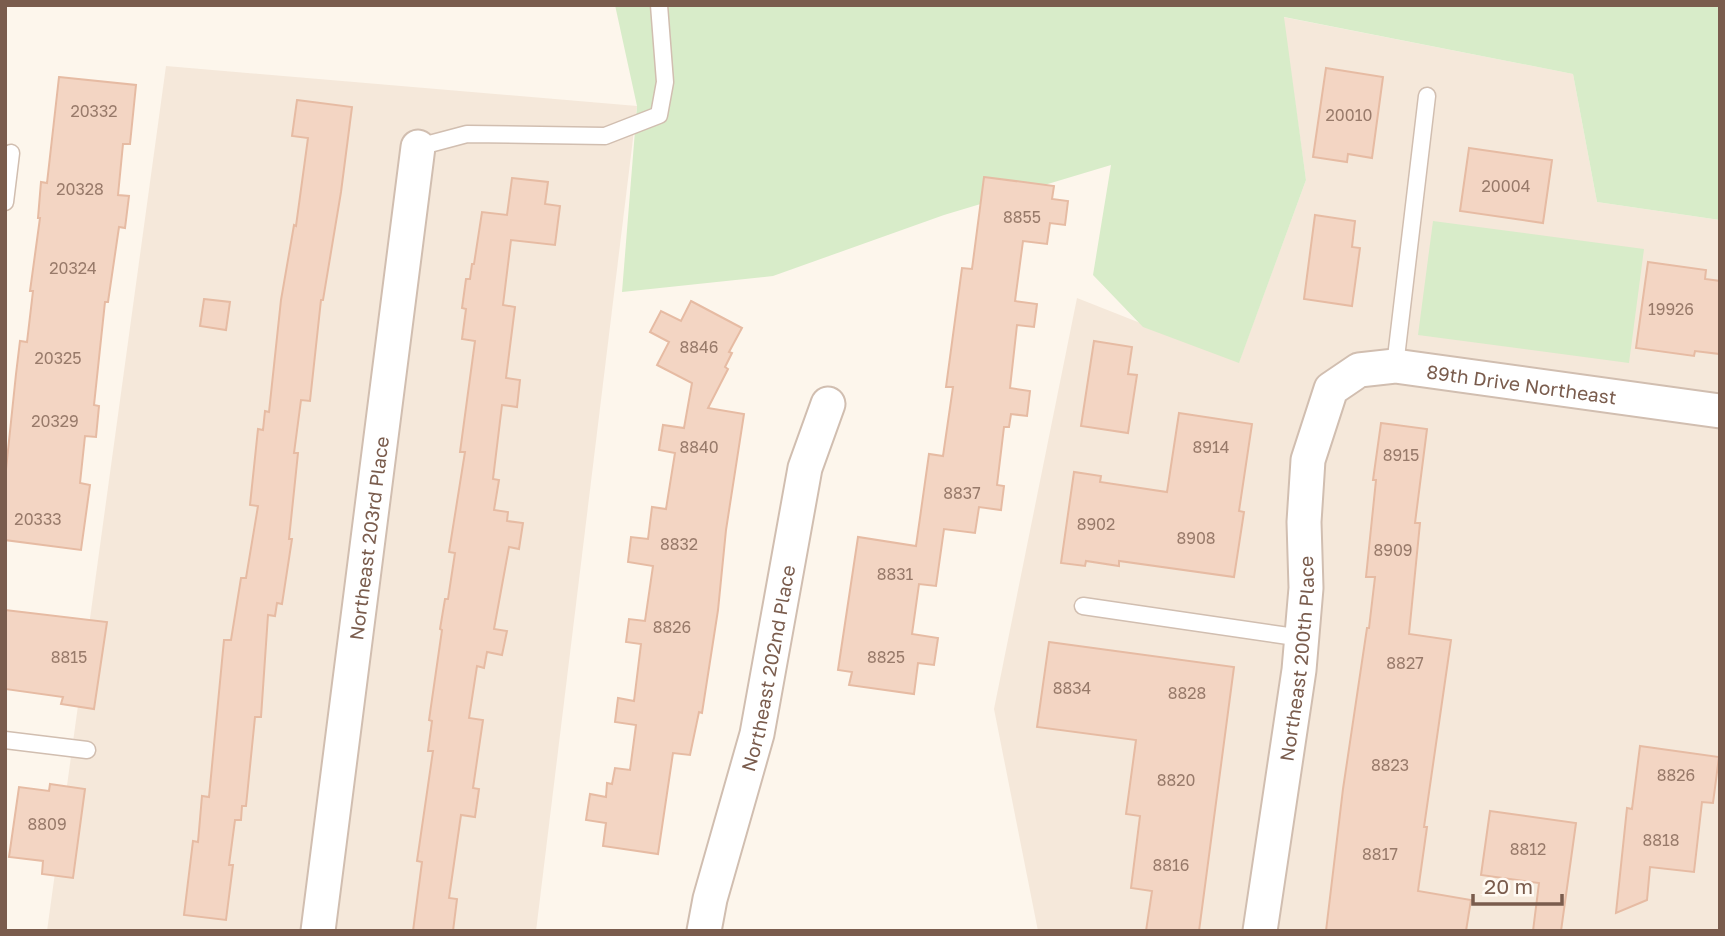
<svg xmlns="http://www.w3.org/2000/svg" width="1725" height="936" font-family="'Golos Text',sans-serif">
<rect width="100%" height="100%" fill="#fdf6ec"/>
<g fill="#f5e8da">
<polygon points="1283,17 1573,74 1597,202 1720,220 1720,931 1038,931 994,709 1077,298 1239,362 1306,180"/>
<polygon points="166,66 637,106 536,931 47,931"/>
</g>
<g fill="#d8ecc9">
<polygon points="615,5 1720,5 1720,220 1597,202 1573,74 1284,17 1306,180 1239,363 1143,327 1093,275 1111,165 944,215 773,276 622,292 637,106"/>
<polygon points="1433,221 1644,249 1629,363 1418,335"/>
</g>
<g fill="#f3d5c3" stroke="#e6bba3" stroke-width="2">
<polygon points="1326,68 1383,77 1372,158 1348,154 1347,162 1313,157"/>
<polygon points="59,77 136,85 130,144 123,144 118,195 129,196 125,228 119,227 108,302 105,302 94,405 99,406 96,437 85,436 80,483 90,485 81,550 5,540 5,479 16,374 20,341 27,342 33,291 30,291 40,218 38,218 41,182 47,183"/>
<polygon points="297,100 352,107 341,192 323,300 321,300 310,401 301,400 294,453 298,453 289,539 292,539 282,604 277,603 275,616 268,615 261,717 255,717 246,806 242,806 241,820 235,820 229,865 233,865 226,920 184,915 193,841 198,842 202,796 209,797 224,640 231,640 241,578 246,578 258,506 250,505 258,429 263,430 265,411 269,412 281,300 294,225 296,226 308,138 292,136"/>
<polygon points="1469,148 1552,160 1543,223 1460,211"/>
<polygon points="984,177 1054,186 1052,199 1068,201 1065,225 1050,223 1047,244 1023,241 1015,301 1037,304 1034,327 1017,325 1010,388 1030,391 1027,416 1011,414 1009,427 1004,427 997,485 1004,486 1001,510 979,507 975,533 944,529 936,586 919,584 912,634 938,638 934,665 918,663 914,694 849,685 852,672 838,670 858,537 916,546 929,454 943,456 953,387 946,387 962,268 972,269"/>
<polygon points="512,178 548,182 545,204 560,206 555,245 511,240 503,305 515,307 506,378 520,380 517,407 502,405 493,479 499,480 494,510 508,512 507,521 523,523 519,549 509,547 494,629 507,631 502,655 487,652 484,668 477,666 469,718 483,720 473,788 479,789 475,817 461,815 449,898 457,899 453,931 413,931 422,862 417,861 433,751 428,751 432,721 429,720 442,630 440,629 445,599 448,599 455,553 449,552 465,452 460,452 475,341 462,339 466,309 462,308 466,279 470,279 472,264 474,264 482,212 507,215"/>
<polygon points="1315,215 1355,221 1352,247 1360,248 1352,306 1304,299"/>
<polygon points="1648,262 1706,270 1705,279 1720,281 1720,354 1695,351 1694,356 1636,348"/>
<polygon points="204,299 230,302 226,330 200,326"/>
<polygon points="691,301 742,328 729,352 732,353 725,367 728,369 708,408 744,414 726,530 718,610 702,713 699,712 690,755 673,753 658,854 603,846 606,823 586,820 590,794 606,797 607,783 612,784 615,768 630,770 636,725 615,722 618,698 634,701 641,644 626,642 629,619 645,621 653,566 628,562 631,537 648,539 652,507 666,509 675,453 659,450 663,425 684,428 692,383 657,365 669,342 650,332 661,311 681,321"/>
<polygon points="1094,341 1132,347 1128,374 1137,375 1128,433 1081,426"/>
<polygon points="1179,413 1252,424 1239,511 1244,512 1234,577 1119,561 1119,566 1086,561 1085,566 1061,563 1074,472 1101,476 1100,482 1167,492"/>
<polygon points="1381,423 1427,429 1415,523 1420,523 1409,634 1451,640 1424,827 1427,827 1418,891 1471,900 1466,931 1326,931 1343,789 1367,628 1369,628 1375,577 1366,577 1376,480 1373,480"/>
<polygon points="5,610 107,622 94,709 61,704 63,697 5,689"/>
<polygon points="1049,642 1234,667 1199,931 1146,931 1152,891 1131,888 1140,816 1126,814 1136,740 1037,727"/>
<polygon points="1640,746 1719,757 1713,803 1702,802 1694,872 1650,867 1647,900 1616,913 1627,808 1632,809"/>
<polygon points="50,784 85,789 73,878 42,874 43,861 9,857 19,787 49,791"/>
<polygon points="1490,811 1576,823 1561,931 1533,931 1539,883 1481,875"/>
</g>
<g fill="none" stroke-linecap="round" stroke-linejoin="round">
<g stroke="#d1beb0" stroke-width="19">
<g id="lane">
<polyline points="418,147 467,134 605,136 659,115 665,82 659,5"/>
<polyline points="5,202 11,153"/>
<polyline points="1395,366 1427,96"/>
<polyline points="1083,606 1302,638"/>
<polyline points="5,740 87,750"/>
</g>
</g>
<g stroke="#d1beb0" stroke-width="37">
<g id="street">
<path id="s1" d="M318 931 418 147"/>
<path id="s2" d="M704 931 710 899 757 734 805 468 828 404"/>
<path id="s3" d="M1260 931 1299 670 1306 588 1304 522 1308 460 1331 389 1359 370 1395 366 1720 411"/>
</g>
</g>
<use href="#lane" stroke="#fff" stroke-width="16"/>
<use href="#street" stroke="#fff" stroke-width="33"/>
</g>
<g text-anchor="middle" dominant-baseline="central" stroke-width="5" stroke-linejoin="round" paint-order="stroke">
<g font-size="16" fill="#987a6a">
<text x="94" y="111">20332</text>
<text x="1349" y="115">20010</text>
<text x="1506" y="186">20004</text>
<text x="80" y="189">20328</text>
<text x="1022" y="217">8855</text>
<text x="73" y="268">20324</text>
<text x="1671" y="309">19926</text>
<text x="699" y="347">8846</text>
<text x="58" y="358">20325</text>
<text x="55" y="421">20329</text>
<text x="699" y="447">8840</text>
<text x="1211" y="447">8914</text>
<text x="1401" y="455">8915</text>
<text x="962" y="493">8837</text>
<text x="38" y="519">20333</text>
<text x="1096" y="524">8902</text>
<text x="1196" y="538">8908</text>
<text x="679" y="544">8832</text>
<text x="1393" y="550">8909</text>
<text x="895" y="574">8831</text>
<text x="672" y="627">8826</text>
<text x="69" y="657">8815</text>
<text x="886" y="657">8825</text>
<text x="1405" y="663">8827</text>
<text x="1072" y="688">8834</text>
<text x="1187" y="693">8828</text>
<text x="1390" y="765">8823</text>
<text x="1676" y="775">8826</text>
<text x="1176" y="780">8820</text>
<text x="47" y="824">8809</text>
<text x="1661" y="840">8818</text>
<text x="1528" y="849">8812</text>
<text x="1380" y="854">8817</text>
<text x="1171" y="865">8816</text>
</g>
<g font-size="19" fill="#7a5c4d" stroke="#fffaf3">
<text stroke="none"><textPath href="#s3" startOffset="747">89th Drive Northeast</textPath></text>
<text stroke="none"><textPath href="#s1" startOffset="396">Northeast 203rd Place</textPath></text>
<text stroke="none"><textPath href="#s3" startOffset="275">Northeast 200th Place</textPath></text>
<text stroke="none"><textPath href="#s2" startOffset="271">Northeast 202nd Place</textPath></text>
</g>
</g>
<rect width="1725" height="936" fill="none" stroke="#7a5c4d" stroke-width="14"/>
<path d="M1473 894v10h89v-10" fill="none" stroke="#7a5c4d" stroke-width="3.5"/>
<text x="1484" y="894" font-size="21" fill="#7a5c4d" stroke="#fffaf3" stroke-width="5" paint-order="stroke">20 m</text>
</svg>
